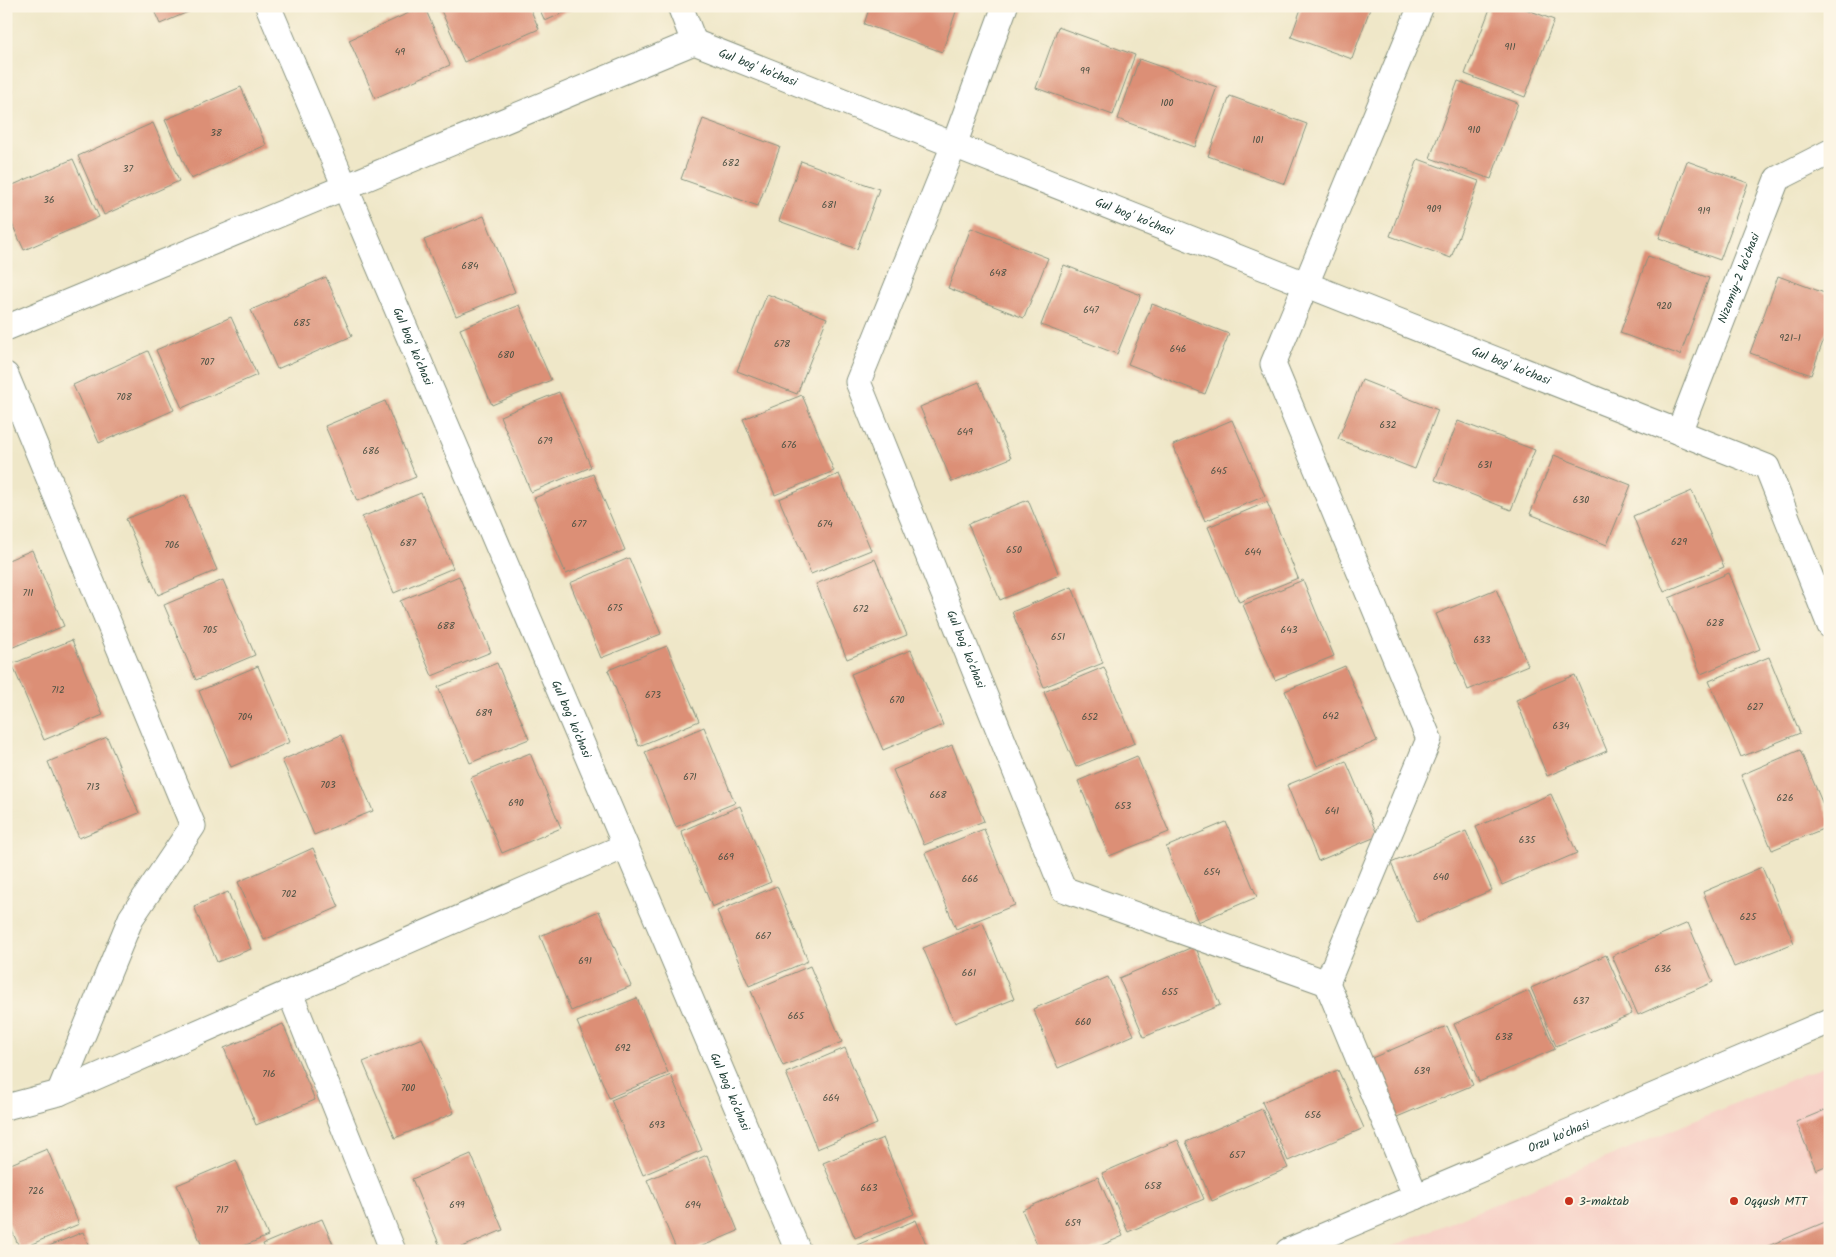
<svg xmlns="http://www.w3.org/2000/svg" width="1836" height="1257" font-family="Kalam,sans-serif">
<rect width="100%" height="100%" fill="#fcf5e5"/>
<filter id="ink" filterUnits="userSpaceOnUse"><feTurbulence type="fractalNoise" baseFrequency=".02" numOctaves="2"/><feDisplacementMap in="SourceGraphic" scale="10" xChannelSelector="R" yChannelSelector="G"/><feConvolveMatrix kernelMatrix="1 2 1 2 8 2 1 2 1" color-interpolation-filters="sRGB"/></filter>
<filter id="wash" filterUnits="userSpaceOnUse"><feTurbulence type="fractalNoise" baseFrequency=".0096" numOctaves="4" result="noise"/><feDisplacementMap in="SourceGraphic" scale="20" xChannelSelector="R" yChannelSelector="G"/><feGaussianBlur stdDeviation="1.12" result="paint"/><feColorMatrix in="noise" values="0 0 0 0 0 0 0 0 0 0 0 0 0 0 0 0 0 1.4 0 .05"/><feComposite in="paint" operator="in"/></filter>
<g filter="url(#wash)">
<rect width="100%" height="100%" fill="#efe7c8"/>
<polygon fill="#f7d1c7" points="1830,1063 1830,1251 1381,1251 1620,1152"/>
<g id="blocks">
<g fill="#dc8f76">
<polygon points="152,6 202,6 160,24"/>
<polygon points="424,6 450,65 375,98 349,40"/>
<polygon points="439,6 529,6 539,29 464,62"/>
<polygon points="538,6 579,6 545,21"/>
<polygon points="870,6 958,6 942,52 864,24"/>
<polygon points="1302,6 1371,6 1352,59 1291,37"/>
<polygon points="1491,6 1518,6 1554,20 1525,97 1465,74"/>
<polygon points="1058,27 1135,55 1113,115 1036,88"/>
<polygon points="1139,59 1217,87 1195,147 1118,119"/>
<polygon points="6,76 13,92 6,95"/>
<polygon points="1458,81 1518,103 1491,179 1430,158"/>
<polygon points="241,87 266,145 191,179 165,120"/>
<polygon points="1230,96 1307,124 1285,184 1208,156"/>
<polygon points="703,119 780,147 758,206 681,179"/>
<polygon points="153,123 179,181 104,215 78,156"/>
<polygon points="73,159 99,217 24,250 6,211 6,188"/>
<polygon points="1418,159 1479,181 1451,258 1390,236"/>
<polygon points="801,161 879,189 857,249 779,221"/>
<polygon points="1687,161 1748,183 1720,260 1659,238"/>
<polygon points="484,216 515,292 456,316 424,240"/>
<polygon points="971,228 1048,258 1024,318 948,288"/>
<polygon points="1648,256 1709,278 1680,355 1620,333"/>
<polygon points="1064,265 1141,295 1117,354 1041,325"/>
<polygon points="1778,276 1830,295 1830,322 1811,375 1750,353"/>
<polygon points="326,277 352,336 277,369 251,310"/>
<polygon points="767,294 827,318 797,394 737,371"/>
<polygon points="1152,304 1229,334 1205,394 1128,364"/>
<polygon points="519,305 551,380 492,405 460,329"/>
<polygon points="231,317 257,375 182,408 156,350"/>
<polygon points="148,351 174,410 99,443 73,385"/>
<polygon points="1362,380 1438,410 1415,469 1338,439"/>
<polygon points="979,382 1011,458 952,482 920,407"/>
<polygon points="559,392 591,467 531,492 500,416"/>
<polygon points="802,395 834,471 775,495 743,419"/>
<polygon points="385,401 416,477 357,501 325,426"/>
<polygon points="1232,420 1265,496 1205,521 1173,445"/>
<polygon points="1458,421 1535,450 1511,510 1435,480"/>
<polygon points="1554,455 1631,485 1607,545 1530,514"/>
<polygon points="593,474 625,550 566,574 534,498"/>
<polygon points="839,474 871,550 811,574 779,499"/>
<polygon points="1692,491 1724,567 1664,592 1633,516"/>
<polygon points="421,493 453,568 394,593 362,517"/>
<polygon points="185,495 217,570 158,595 126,519"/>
<polygon points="1028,500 1059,575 1000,600 968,524"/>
<polygon points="1267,502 1298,578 1239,602 1208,527"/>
<polygon points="32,550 64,626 6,650 6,561"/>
<polygon points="629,558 661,634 601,658 570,583"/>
<polygon points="875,559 907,635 847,659 816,584"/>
<polygon points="1729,573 1760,649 1701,674 1669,598"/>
<polygon points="459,576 491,652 432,676 400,601"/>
<polygon points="223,580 255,655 196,680 164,605"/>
<polygon points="1303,580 1334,656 1275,680 1243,605"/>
<polygon points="1072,587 1103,663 1044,687 1012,612"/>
<polygon points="1496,589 1528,665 1468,690 1436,614"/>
<polygon points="72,640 103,715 44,740 12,664"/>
<polygon points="667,646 699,721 639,746 608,670"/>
<polygon points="911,650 943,725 883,750 851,674"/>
<polygon points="1769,657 1800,733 1741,757 1709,681"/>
<polygon points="497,663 529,739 470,763 438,687"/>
<polygon points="258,666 290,742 231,767 199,691"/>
<polygon points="1345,666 1377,741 1317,766 1285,691"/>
<polygon points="1104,667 1135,743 1076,767 1044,692"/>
<polygon points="1575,675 1607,751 1547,776 1516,700"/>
<polygon points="704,727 735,803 676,827 645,752"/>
<polygon points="341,735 373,811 314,835 282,760"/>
<polygon points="107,737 139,813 79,838 48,762"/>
<polygon points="952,745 984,821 924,845 893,770"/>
<polygon points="1800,750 1830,821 1830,826 1772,850 1741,775"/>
<polygon points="530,753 561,828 502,853 470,778"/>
<polygon points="1137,756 1169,832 1109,856 1078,781"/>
<polygon points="1346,761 1378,836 1318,861 1287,785"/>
<polygon points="1551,794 1577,853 1502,885 1476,827"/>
<polygon points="740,806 771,882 712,907 681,831"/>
<polygon points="1226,822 1257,897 1198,922 1166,847"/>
<polygon points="984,829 1015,905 956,929 925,853"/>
<polygon points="1466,831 1492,890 1417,922 1391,863"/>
<polygon points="313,848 339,907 264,940 238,882"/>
<polygon points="1762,867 1794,943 1734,967 1703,892"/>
<polygon points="777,886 808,961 749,986 717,911"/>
<polygon points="228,892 251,949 217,962 194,906"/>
<polygon points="599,911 631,986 571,1011 540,936"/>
<polygon points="983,923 1014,999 955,1023 923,948"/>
<polygon points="1688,923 1713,982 1638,1015 1612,956"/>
<polygon points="1195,946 1220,1005 1144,1037 1119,978"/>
<polygon points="1606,955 1632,1014 1556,1046 1531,988"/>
<polygon points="810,966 842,1042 783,1066 751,991"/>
<polygon points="1108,977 1134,1035 1058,1068 1033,1009"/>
<polygon points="1529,991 1555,1049 1479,1082 1454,1024"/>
<polygon points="637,998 668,1073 609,1098 577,1022"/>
<polygon points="283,1024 315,1100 256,1125 224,1048"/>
<polygon points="1447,1026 1473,1085 1397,1117 1372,1058"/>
<polygon points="422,1038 454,1113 395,1138 363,1062"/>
<polygon points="845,1048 877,1124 817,1149 786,1073"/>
<polygon points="1338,1070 1364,1128 1288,1161 1262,1102"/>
<polygon points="671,1075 702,1150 643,1175 611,1100"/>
<polygon points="1830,1108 1830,1164 1816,1170 1796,1122"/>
<polygon points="1262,1109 1288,1168 1212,1201 1186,1142"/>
<polygon points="883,1138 914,1214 855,1238 823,1163"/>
<polygon points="1178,1140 1204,1199 1128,1232 1102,1173"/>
<polygon points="47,1149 79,1224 20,1249 6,1217 6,1166"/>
<polygon points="471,1154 503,1230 453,1251 442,1251 412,1179"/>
<polygon points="707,1155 738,1231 691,1251 677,1251 647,1180"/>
<polygon points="236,1160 268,1236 231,1251 204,1251 177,1185"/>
<polygon points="1098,1177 1123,1236 1089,1251 1040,1251 1022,1210"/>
<polygon points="322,1219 336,1251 266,1251 263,1244"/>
<polygon points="916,1220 929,1251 859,1251 857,1245"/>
<polygon points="1830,1220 1830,1251 1770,1251 1768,1246"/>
<polygon points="83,1232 91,1251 37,1251"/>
</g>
</g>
</g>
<g filter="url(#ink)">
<use href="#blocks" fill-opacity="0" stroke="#87927e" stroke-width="1"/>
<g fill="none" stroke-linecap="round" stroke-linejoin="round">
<g stroke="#87927e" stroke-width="27">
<g id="minor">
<path id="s1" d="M268 6 798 1251"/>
<polyline points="680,6 694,42"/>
<path id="s2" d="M1005 6 954 145 858 382 1063 889 1327 983"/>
<path id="s3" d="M6 328 694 42 1767 467 1830 626"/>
<polyline points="6,375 193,826 131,918 59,1093"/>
<path id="s4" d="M1679 432 1777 179 1830 152"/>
<polyline points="290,993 393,1251"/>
<polyline points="6,1107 59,1093 625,846"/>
<polyline points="1416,1197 1327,983 1429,739 1273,364 1421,6"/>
<path id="s5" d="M1288 1251 1830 1021"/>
</g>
</g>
<use href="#minor" stroke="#fff" stroke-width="25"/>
</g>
</g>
<g fill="#c8321e" stroke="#fcf5e5" stroke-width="2">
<circle cx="1569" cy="1201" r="5"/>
<circle cx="1734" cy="1201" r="5"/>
</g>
<g text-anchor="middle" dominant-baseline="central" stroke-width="4" stroke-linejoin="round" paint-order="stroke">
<g font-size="10" fill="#4e5244">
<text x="1510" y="47">911</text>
<text x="400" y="52">49</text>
<text x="1085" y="71">99</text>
<text x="1167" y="103">100</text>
<text x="1474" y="130">910</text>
<text x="216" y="133">38</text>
<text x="1258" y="140">101</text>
<text x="731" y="163">682</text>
<text x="128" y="169">37</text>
<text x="49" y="200">36</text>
<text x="829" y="205">681</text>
<text x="1434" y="209">909</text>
<text x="1704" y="211">919</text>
<text x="470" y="266">684</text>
<text x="998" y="273">648</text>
<text x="1664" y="306">920</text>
<text x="1091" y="310">647</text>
<text x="302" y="323">685</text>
<text x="1790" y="338">921-1</text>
<text x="782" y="344">678</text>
<text x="1178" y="349">646</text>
<text x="506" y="355">680</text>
<text x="207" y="362">707</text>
<text x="124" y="397">708</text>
<text x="1388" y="425">632</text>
<text x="965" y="432">649</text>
<text x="545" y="441">679</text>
<text x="789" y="445">676</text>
<text x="371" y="451">686</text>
<text x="1485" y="465">631</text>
<text x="1219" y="471">645</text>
<text x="1581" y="500">630</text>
<text x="579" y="524">677</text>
<text x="825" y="524">674</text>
<text x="1679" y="542">629</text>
<text x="408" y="543">687</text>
<text x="172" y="545">706</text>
<text x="1014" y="550">650</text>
<text x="1253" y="552">644</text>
<text x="28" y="593">711</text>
<text x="615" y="608">675</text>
<text x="861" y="609">672</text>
<text x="1715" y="623">628</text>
<text x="446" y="626">688</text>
<text x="210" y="630">705</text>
<text x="1289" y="630">643</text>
<text x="1058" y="637">651</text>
<text x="1482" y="640">633</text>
<text x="58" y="690">712</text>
<text x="653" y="695">673</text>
<text x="897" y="700">670</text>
<text x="1755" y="707">627</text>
<text x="484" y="713">689</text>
<text x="1331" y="716">642</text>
<text x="245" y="717">704</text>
<text x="1090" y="717">652</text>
<text x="1561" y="726">634</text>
<text x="690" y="777">671</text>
<text x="328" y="785">703</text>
<text x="93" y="787">713</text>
<text x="938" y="795">668</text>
<text x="1785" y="798">626</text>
<text x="516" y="803">690</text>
<text x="1123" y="806">653</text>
<text x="1332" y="811">641</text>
<text x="1527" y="840">635</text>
<text x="726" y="857">669</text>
<text x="1212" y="872">654</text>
<text x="1441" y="877">640</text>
<text x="970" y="879">666</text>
<text x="289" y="894">702</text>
<text x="1748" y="917">625</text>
<text x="763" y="936">667</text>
<text x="585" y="961">691</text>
<text x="1663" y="969">636</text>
<text x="969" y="973">661</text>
<text x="1170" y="992">655</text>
<text x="1581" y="1001">637</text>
<text x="796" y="1016">665</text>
<text x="1083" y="1022">660</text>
<text x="1504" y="1037">638</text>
<text x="623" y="1048">692</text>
<text x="1422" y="1071">639</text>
<text x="269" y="1074">716</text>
<text x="408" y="1088">700</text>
<text x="831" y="1098">664</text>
<text x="1313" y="1115">656</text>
<text x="657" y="1125">693</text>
<text x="1237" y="1155">657</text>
<text x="1153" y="1186">658</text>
<text x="869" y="1188">663</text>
<text x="36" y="1191">726</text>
<text x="457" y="1205">699</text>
<text x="693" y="1205">694</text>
<text x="222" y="1210">717</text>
<text x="1073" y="1223">659</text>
</g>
<g font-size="12" fill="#1f3d34" stroke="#fcf5e5">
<text stroke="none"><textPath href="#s3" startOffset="814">Gul bog' ko'chasi</textPath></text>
<text stroke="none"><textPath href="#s3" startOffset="1219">Gul bog' ko'chasi</textPath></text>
<text stroke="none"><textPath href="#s4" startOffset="165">Nizomiy-2 ko'chasi</textPath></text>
<text stroke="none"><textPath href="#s1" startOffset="370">Gul bog' ko'chasi</textPath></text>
<text stroke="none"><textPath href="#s3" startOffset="1624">Gul bog' ko'chasi</textPath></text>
<text stroke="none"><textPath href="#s2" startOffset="692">Gul bog' ko'chasi</textPath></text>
<text stroke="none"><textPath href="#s1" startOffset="775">Gul bog' ko'chasi</textPath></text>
<text stroke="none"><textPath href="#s1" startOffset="1180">Gul bog' ko'chasi</textPath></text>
<text stroke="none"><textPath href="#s5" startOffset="294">Orzu ko'chasi</textPath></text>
</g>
<g font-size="12" fill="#1f3d34" stroke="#fcf5e5" text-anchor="start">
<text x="1579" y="1201">3-maktab</text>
<text x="1744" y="1201">Oqqush MTT</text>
</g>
</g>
<rect width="1836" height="1257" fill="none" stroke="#fcf5e5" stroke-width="25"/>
</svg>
